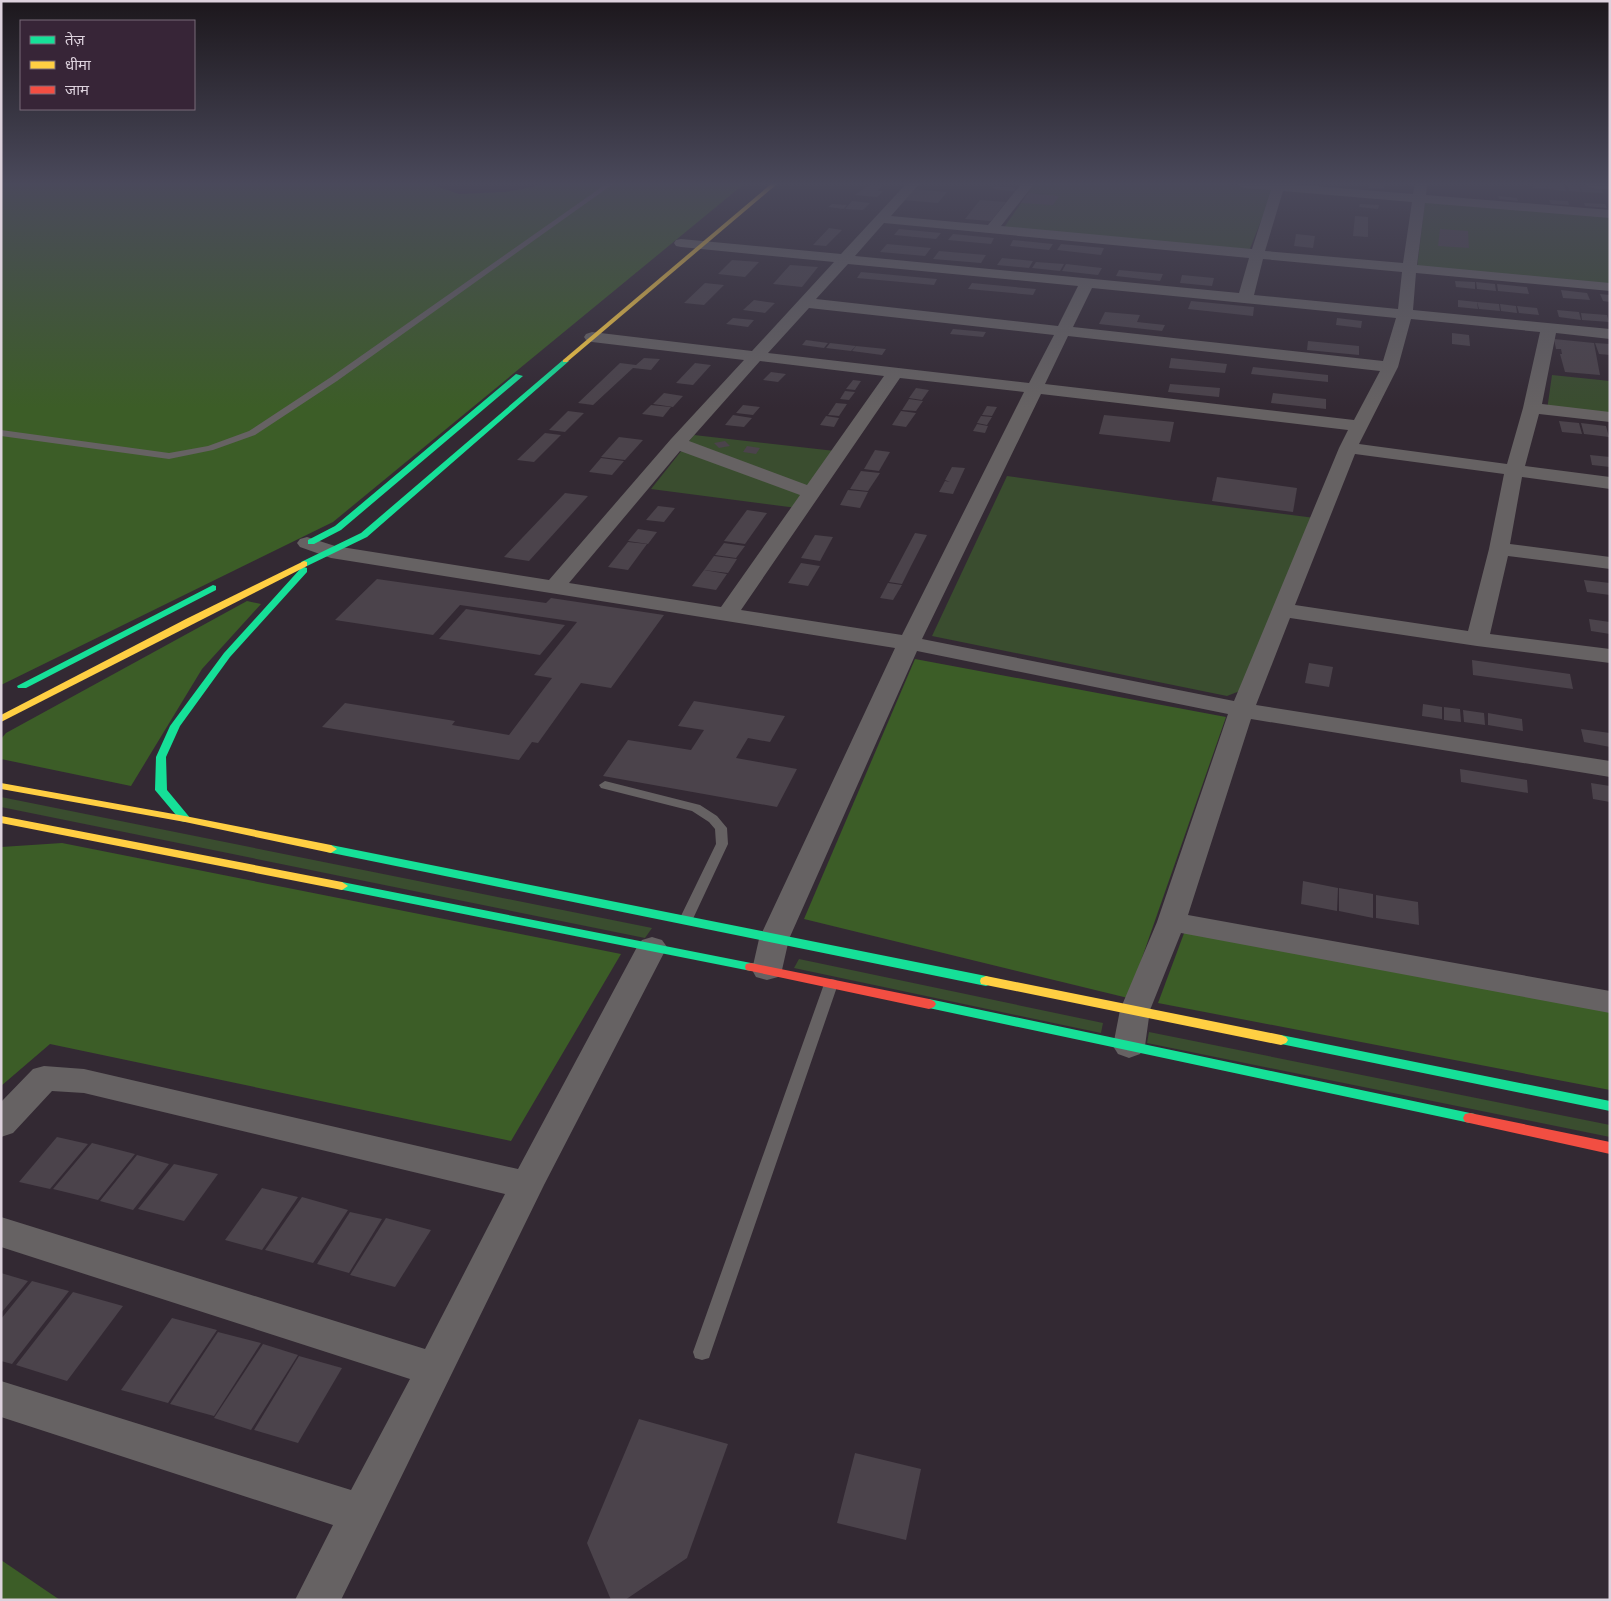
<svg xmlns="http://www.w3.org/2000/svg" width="1611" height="1601" font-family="'DM Sans','Noto Sans Devanagari',sans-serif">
<rect width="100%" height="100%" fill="#332933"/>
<g fill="#3a4d2f">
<polygon points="1034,184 1227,184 1274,188 1249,251 1003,229"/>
<polygon points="1425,202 1610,215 1610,284 1417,268"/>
<polygon points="1552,375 1610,381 1610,416 1547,410"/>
<polygon points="694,435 835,451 797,508 651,489"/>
<polygon points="1007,476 1174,500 1315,518 1245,689 1227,696 932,636"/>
<polygon points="1,797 652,928 645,938 1,807"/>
<polygon points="799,959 1103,1023 1101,1033 794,968"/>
<polygon points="1149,1032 1610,1125 1610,1137 1147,1043"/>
</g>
<g fill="#3c5d27">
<polygon points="1,184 430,184 459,194 505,192 546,184 744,184 333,522 1,685"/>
<polygon points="247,601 261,604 202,669 131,786 1,759 1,739 6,733"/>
<polygon points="915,659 1226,717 1128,998 804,919"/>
<polygon points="62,843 621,954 511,1141 50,1044 1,1086 1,847"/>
<polygon points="1186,928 1610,1006 1610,1090 1158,1003"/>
<polygon points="1,1560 60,1600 1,1600"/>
</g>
<g fill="#4b434b">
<polygon points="1369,184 1384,184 1384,189 1368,188"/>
<polygon points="1532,184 1545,184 1547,189 1533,188"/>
<polygon points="1547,184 1564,184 1566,191 1548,189"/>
<polygon points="1567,184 1578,185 1581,192 1569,191"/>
<polygon points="869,185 882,186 877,191 883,191 877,197 855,195"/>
<polygon points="1580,185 1601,187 1603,193 1582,192"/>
<polygon points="995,186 1016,188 1014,191 992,189"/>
<polygon points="913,189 947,192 938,203 903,200"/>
<polygon points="1028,193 1059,196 1053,205 1021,203"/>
<polygon points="1498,196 1517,198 1518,201 1499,199"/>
<polygon points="980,200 1006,202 991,221 965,219"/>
<polygon points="1549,200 1568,201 1569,205 1551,204"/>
<polygon points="852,201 870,203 863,210 845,209"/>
<polygon points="1584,203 1605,204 1607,208 1585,206"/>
<polygon points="832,204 847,205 844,209 828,207"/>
<polygon points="1360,204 1379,205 1378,209 1359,207"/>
<polygon points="1355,216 1368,217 1368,237 1353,236"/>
<polygon points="829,228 842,230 826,246 813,245"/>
<polygon points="899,229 941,233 936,239 894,235"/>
<polygon points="1440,229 1468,231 1469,248 1438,246"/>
<polygon points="953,234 994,238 991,244 948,240"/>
<polygon points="1296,234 1315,236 1313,248 1294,246"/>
<polygon points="1013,240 1053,244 1049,250 1010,246"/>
<polygon points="887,244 931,248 925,256 880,252"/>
<polygon points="1061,244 1104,248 1101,255 1057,250"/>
<polygon points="939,251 986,255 981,263 933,259"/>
<polygon points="1002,258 1033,261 1029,268 997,265"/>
<polygon points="732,260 759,262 745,277 718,274"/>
<polygon points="1036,262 1064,264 1060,271 1032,268"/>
<polygon points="1066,264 1102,268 1098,275 1062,271"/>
<polygon points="790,265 818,267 802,287 773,284"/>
<polygon points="1119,270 1163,274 1160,281 1116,276"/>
<polygon points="861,272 937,279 934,285 857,278"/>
<polygon points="1182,275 1214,278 1212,286 1180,283"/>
<polygon points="1455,281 1475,282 1475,289 1456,287"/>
<polygon points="1476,282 1495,284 1496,291 1477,289"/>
<polygon points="705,283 724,285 704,305 684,303"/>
<polygon points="972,283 1036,289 1033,295 968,289"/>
<polygon points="1497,284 1527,287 1529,294 1498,291"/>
<polygon points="1561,290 1587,293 1590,300 1563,298"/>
<polygon points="1600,294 1610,295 1610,302 1603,301"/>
<polygon points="754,300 775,303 765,313 743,310"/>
<polygon points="1458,300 1477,302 1478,309 1458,307"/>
<polygon points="1191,301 1254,307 1253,316 1188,309"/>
<polygon points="1477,302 1499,304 1500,311 1479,309"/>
<polygon points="1500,304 1516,306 1517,313 1501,311"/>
<polygon points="1517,306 1537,308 1539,315 1519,313"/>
<polygon points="1557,310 1579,312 1581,320 1559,317"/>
<polygon points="1105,312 1140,315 1137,322 1165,325 1162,331 1099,324"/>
<polygon points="1581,313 1607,315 1609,322 1582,320"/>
<polygon points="733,318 754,320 748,327 726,324"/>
<polygon points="1337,318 1362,321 1361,328 1336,325"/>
<polygon points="953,329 986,332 983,337 950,334"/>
<polygon points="1452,333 1469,335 1470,346 1452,344"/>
<polygon points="1554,339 1594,343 1600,375 1565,372 1560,354 1562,354 1561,349 1556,349"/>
<polygon points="806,340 828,343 824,348 802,345"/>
<polygon points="1308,341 1359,346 1359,355 1307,350"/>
<polygon points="830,343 856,346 851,351 826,348"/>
<polygon points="1595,343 1610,344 1610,355 1599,354"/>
<polygon points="856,346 886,349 882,355 852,351"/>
<polygon points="644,358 660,359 651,370 633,368 593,405 578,403 620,363 636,365"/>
<polygon points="1171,358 1227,364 1225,373 1169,368"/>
<polygon points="695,363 711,365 693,385 676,383"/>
<polygon points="1253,367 1328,375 1328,382 1251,374"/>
<polygon points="771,372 786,374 778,382 763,380"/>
<polygon points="853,380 861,381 855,390 846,389"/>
<polygon points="1170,384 1220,388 1219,397 1168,392"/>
<polygon points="916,388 929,390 922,400 909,398"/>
<polygon points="845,391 855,392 849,400 840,399"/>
<polygon points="664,393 683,396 673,407 653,404"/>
<polygon points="1273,393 1326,399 1326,409 1271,403"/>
<polygon points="909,399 923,401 916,411 902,410"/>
<polygon points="836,403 847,404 839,416 828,415"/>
<polygon points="651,405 671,407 663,417 642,414"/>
<polygon points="743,405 760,407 753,415 736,413"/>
<polygon points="987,406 997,407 992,416 982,415"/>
<polygon points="568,411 584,413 565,432 549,430"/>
<polygon points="901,411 916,413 906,427 892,425"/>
<polygon points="733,415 752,418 744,427 725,425"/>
<polygon points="1104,415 1174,422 1170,442 1099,434"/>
<polygon points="826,416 839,418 834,427 820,425"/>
<polygon points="981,416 992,417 987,425 977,423"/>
<polygon points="1559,421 1579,423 1582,434 1562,432"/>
<polygon points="1581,423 1606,426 1609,437 1584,434"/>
<polygon points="977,424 988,426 985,433 973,431"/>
<polygon points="545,433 561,435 534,462 517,460"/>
<polygon points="619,437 643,440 625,460 601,457"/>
<polygon points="725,441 730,446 719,448 714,443"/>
<polygon points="747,446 760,448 756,454 743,452"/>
<polygon points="875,450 890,452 879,471 864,469"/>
<polygon points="1590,455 1610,457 1610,467 1592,465"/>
<polygon points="601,458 624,461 612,475 589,472"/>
<polygon points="952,467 965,468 953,494 939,492 945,481 950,482 945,480"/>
<polygon points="861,471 880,473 868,491 850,489"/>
<polygon points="1217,477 1297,488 1293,512 1212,501"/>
<polygon points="848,490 868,492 860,508 840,505"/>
<polygon points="565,493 588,496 529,561 504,557"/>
<polygon points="658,506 675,508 664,522 646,520"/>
<polygon points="747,510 767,513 745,544 724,541"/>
<polygon points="638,529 657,532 648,544 628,541"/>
<polygon points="915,533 927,535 911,566 902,584 889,582"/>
<polygon points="815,535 833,537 820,561 801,558"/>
<polygon points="628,542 647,544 628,570 608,567"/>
<polygon points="724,543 745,546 736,558 715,555"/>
<polygon points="714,556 737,559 728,573 704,570"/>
<polygon points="801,563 820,566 808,586 788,583"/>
<polygon points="704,570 727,574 716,590 692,586"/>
<polygon points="377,579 546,603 551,598 664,615 611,688 581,683 538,743 532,742 519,760 322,727 345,703 455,721 452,725 509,735 552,678 534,675 577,622 460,605 433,635 335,620"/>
<polygon points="1584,580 1610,583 1610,595 1587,592"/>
<polygon points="888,583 902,585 893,600 880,598"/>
<polygon points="466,609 565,625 540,655 439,639"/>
<polygon points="1589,619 1610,622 1610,634 1591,631"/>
<polygon points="1472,660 1570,674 1573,689 1473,675"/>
<polygon points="1309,663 1333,667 1329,687 1305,683"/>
<polygon points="694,701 785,716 770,742 748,738 736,758 797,769 777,807 603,776 628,740 691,750 704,730 678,726"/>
<polygon points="1423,704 1442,707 1442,719 1422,716"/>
<polygon points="1444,707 1460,709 1461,722 1444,720"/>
<polygon points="1463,710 1484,713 1485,725 1464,722"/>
<polygon points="1488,713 1522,719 1523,731 1488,725"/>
<polygon points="1581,729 1610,733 1610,747 1584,742"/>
<polygon points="1460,769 1527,780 1528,793 1461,782"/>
<polygon points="1591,783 1610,786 1610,802 1593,799"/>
<polygon points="1303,881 1338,888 1337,911 1301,904"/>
<polygon points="1339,888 1373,894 1373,918 1339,911"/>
<polygon points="1376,895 1418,902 1419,925 1376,918"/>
<polygon points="57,1137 88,1144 50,1189 19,1182"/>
<polygon points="92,1143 135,1154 98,1200 53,1189"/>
<polygon points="137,1155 169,1164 133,1210 100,1201"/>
<polygon points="174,1164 218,1174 184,1221 138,1209"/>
<polygon points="262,1188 298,1197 262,1250 225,1240"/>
<polygon points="302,1197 348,1210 313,1263 265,1250"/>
<polygon points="350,1212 382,1219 349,1273 317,1264"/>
<polygon points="386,1218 431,1230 395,1287 350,1275"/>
<polygon points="1,1273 28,1281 1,1313"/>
<polygon points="32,1281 69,1291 12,1364 1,1361 1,1319"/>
<polygon points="73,1292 123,1306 67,1381 16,1365"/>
<polygon points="172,1318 217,1330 168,1403 121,1390"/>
<polygon points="218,1332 261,1343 214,1416 170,1404"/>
<polygon points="263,1344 298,1355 251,1430 214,1418"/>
<polygon points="299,1356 342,1368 298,1443 254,1430"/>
<polygon points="639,1419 728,1444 687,1558 625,1600 611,1600 587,1543"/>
<polygon points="855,1453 921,1469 906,1540 837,1523"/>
</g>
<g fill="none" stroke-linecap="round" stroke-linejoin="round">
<g fill="#666263" fill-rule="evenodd">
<polygon points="606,184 613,184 337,381 255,435 213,450 169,459 1,436 1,430 169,453 208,446 249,431 331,377"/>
<polygon points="605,781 700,805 717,816 727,828 728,844 691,923 681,923 679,920 716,844 715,829 709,822 692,811 601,788 599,785"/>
<polygon points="831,979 836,980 838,984 711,1352 709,1358 702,1360 695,1358 693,1352 824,984 826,980"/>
</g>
<g fill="#666263" fill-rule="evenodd">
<path d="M906 184H919L891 216 988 225 1021 184H1034L1001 226 1252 249 1271 190 1243 188 1237 184H1290L1413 194 1415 184H1427L1426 195 1610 210V218L1425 203 1417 265 1610 283V291L1416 273 1413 310 1610 329V339L1556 333 1542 404 1610 412V422L1539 414 1525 466 1610 477V489L1522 477 1510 544 1610 557V569L1508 556 1490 634 1610 649V663L1477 646 1290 618 1256 705 1610 761V777L1251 719 1188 915 1610 991V1013L1181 933 1150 1010 1145 1046 1140 1054 1129 1058 1118 1054 1113 1046 1120 1010 1157 922 1228 714 917 651 789 939 782 970 778 977 767 980 756 977 752 970 759 939 895 648 331 558 300 547 297 543 300 539 307 537 335 546 549 580 671 439 744 360 592 342 586 340 584 337 586 334 592 332 752 351 834 262 681 247 676 246 674 243 676 240 681 239 841 254ZM1283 191 1412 202 1403 263 1265 251ZM884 223 1249 258 1239 293 855 256ZM1263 259 1402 272 1398 309 1254 295ZM848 264 1078 286 1058 326 816 299ZM1092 288 1396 318 1383 361 1073 327ZM809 308 1054 335 1029 383 768 353ZM1411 319 1540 332 1523 408 1507 464 1359 444 1398 367ZM1068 336 1380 371 1354 420 1045 384ZM760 361 884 376 807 485 689 441ZM900 378 1024 392 902 635 741 610ZM1041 394 1348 430 1339 448 1234 701 922 639ZM680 451 800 495 721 607 569 583ZM1355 454 1504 474 1489 549 1468 631 1295 605Z"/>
<polygon points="1585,184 1610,184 1610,190 1591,188"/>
<polygon points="652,937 662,940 667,947 544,1185 341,1600 295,1600 333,1525 1,1417 1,1381 351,1490 410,1379 1,1247 1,1217 425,1349 505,1194 84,1093 52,1091 13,1133 1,1137 1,1102 33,1069 44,1066 84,1069 518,1169 637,947 642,940"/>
</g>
<g fill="#16e098" fill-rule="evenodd">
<polygon points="563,360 569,361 367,537 307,566 301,566 301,562 361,533"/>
<polygon points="516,374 523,376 341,530 314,544 308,544 308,540 335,526"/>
<polygon points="304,567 307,568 307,572 230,657 180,726 166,757 167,790 191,819 185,822 181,821 155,790 156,757 170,726 224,653 301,568"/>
<polygon points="213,585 216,586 216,590 26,688 18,688 17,686"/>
<polygon points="331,845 986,976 991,978 992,981 991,984 986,986 327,852 325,849"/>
<polygon points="342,882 751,963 756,964 757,967 756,970 751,971 338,889 336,886 338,883"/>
<polygon points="929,999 1470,1113 1475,1114 1477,1118 1475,1122 1470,1123 924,1007 922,1004 924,1001"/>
<polygon points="1281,1035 1610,1101 1610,1111 1276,1043 1274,1040 1276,1037"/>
</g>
<g fill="#ffcf43" fill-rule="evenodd">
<polygon points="771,184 777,184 567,362 563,362 563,360"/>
<polygon points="304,561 307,562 307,566 1,722 1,715 186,619"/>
<polygon points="1,783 185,816 331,845 337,849 331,853 185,822 1,789"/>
<polygon points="1,816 342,882 348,886 342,890 1,823"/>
<polygon points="986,976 1281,1035 1286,1037 1288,1040 1286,1043 1281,1045 981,984 980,981 981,978"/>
</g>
<g fill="#f24e42" fill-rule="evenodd">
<polygon points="751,963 929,999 934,1001 936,1004 934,1007 929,1009 746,970 745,967 746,964"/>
<polygon points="1470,1113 1610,1142 1610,1154 1465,1122 1463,1118 1465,1114"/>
</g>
</g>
<linearGradient id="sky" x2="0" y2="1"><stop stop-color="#1c171c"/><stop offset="0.45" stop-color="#4a495b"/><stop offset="1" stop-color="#4a495b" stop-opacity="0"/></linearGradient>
<rect width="1611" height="408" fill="url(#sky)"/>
<rect width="1611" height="1601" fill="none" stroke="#ddd2dd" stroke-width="5"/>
<rect x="20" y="20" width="175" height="90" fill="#372537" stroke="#796a79"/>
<rect x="30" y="36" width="25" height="8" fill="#16e098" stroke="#796a79"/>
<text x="65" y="45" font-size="15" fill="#ddd2dd">तेज़</text>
<rect x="30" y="61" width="25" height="8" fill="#ffcf43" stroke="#796a79"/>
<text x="65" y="70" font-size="15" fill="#ddd2dd">धीमा</text>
<rect x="30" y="86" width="25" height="8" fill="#f24e42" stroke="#796a79"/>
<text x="65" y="95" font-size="15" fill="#ddd2dd">जाम</text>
</svg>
